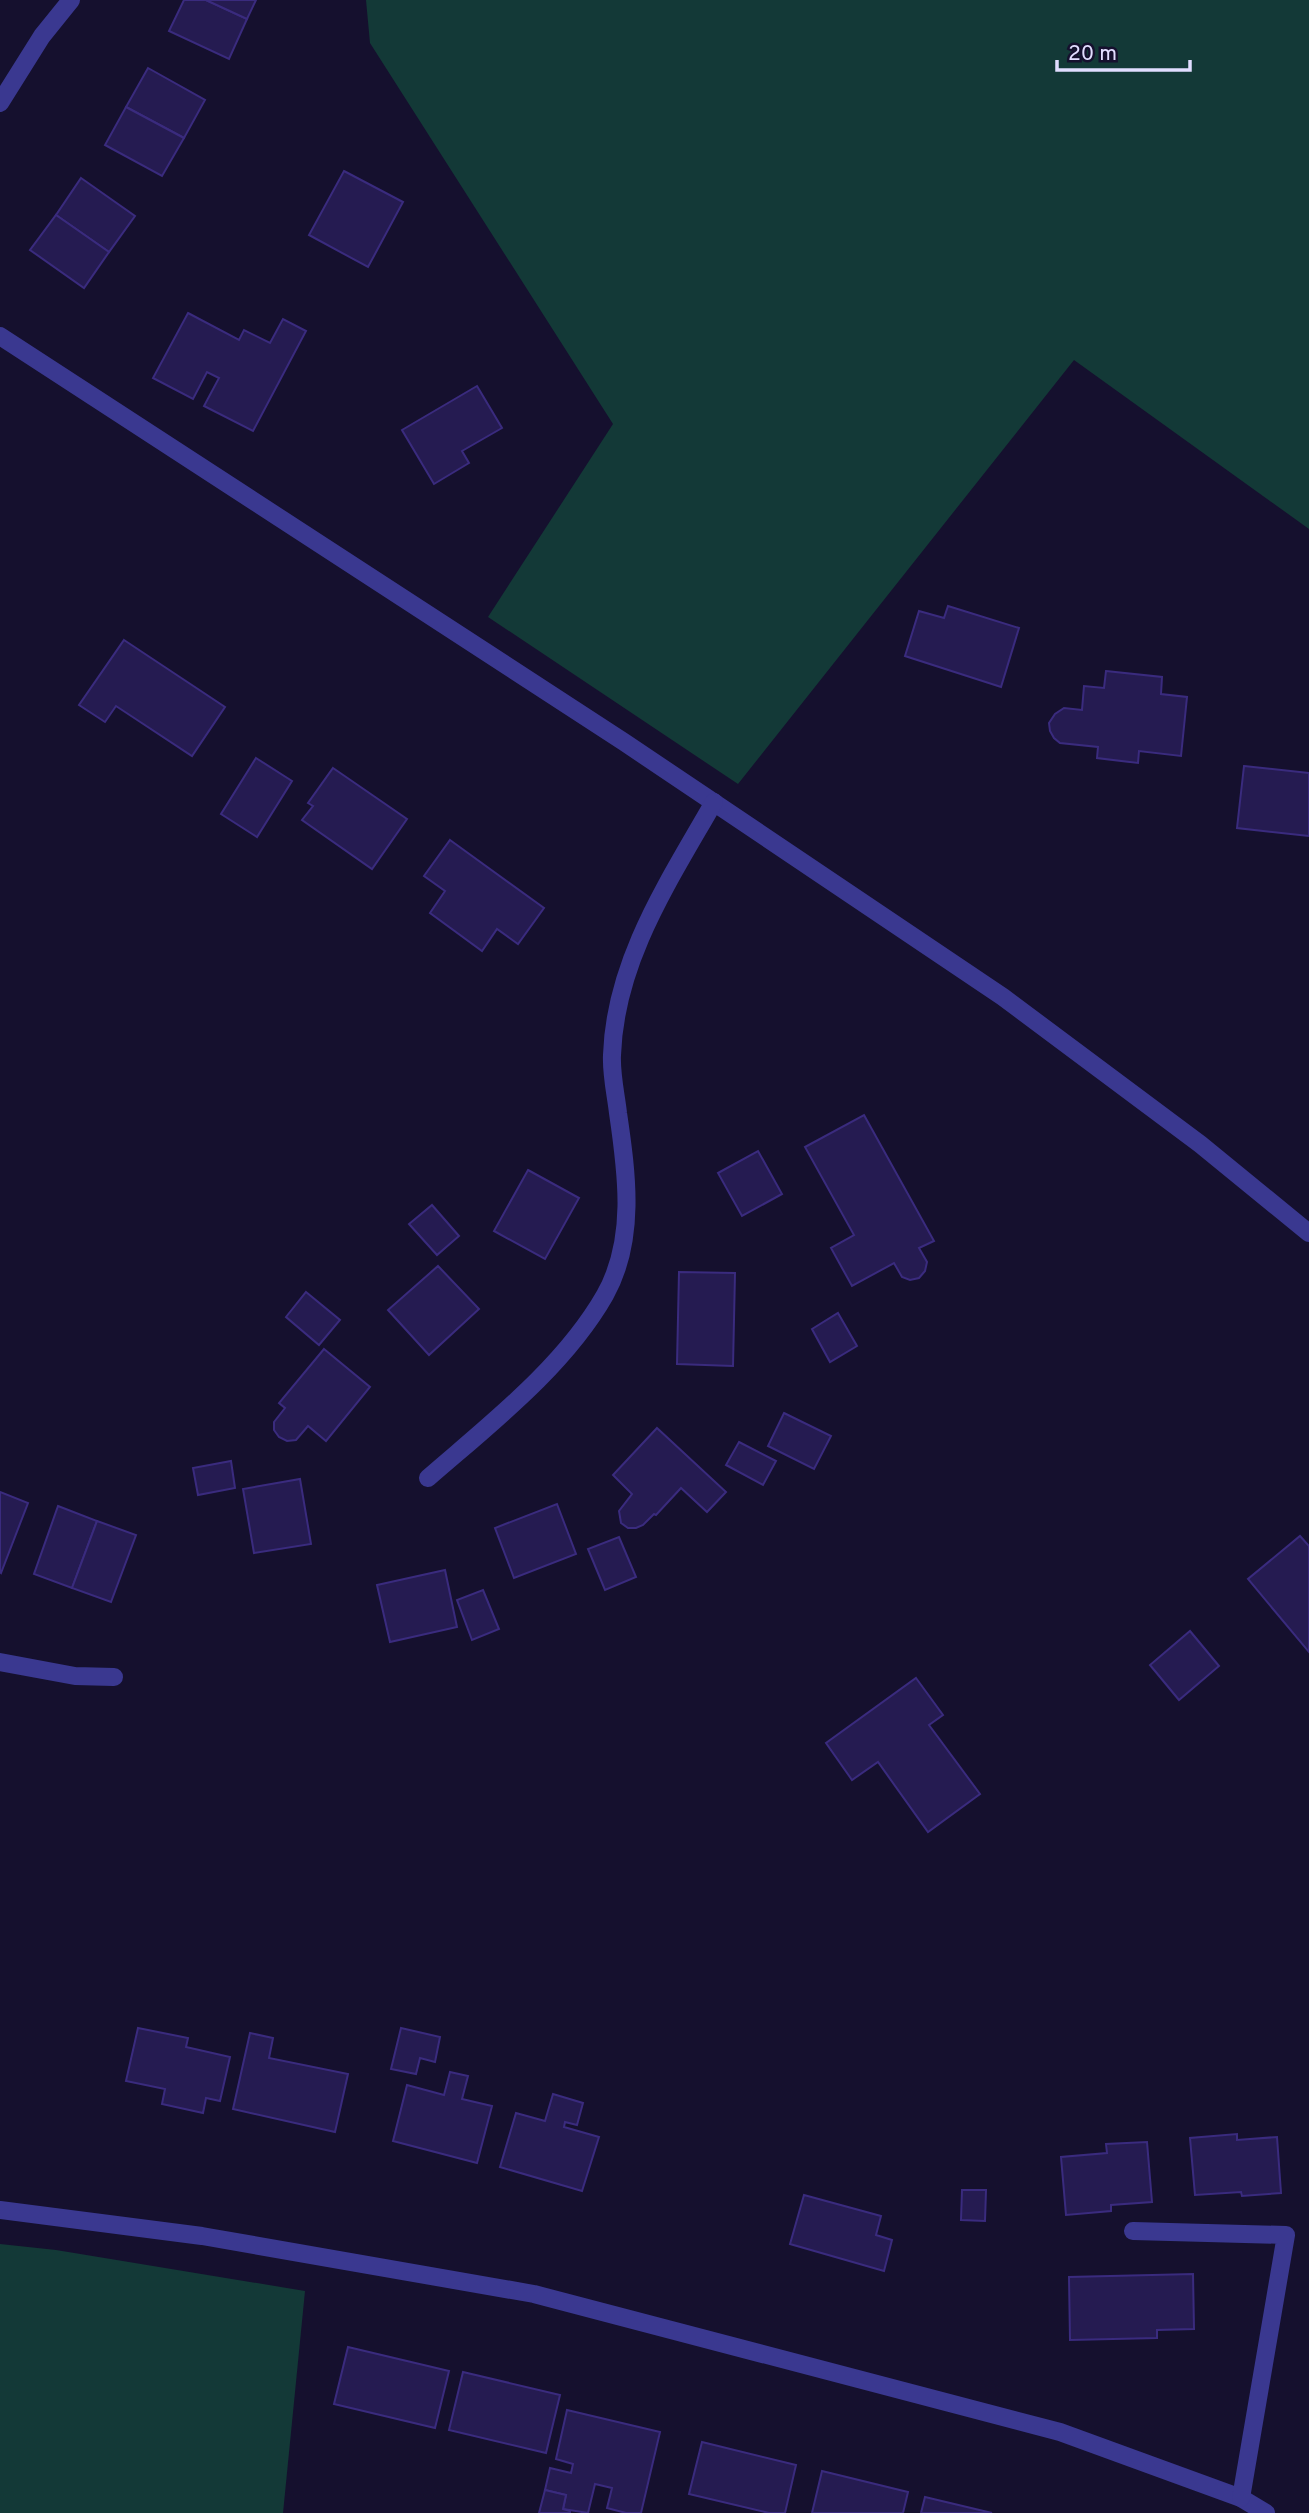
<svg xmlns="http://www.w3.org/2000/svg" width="1309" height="2513" font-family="Overpass,sans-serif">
<rect width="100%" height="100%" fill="#15102e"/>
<g fill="#133937">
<polygon points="366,0 1309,0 1309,529 1074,360 738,784 488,617 613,424 370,43"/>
<polygon points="0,2244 56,2250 305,2291 283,2513 0,2513"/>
</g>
<g fill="#251b51" stroke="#3a2b7e" stroke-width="2">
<polygon points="184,0 206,0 247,19 229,59 169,31"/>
<polygon points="206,0 256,0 247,19"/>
<polygon points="148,68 205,100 184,138 126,107"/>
<polygon points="126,107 184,138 162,176 105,145"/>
<polygon points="344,171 403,202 368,267 309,235"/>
<polygon points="81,178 135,216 109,252 56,215"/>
<polygon points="56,215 109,252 84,288 30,250"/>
<polygon points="188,313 239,340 244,330 270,343 283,319 306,331 253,431 204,406 219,378 207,372 193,399 153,378"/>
<polygon points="477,386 502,428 462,451 469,463 434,484 402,430"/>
<polygon points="948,606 1019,628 1001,687 905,656 919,611 944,618"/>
<polygon points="124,640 225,707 192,756 116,706 105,722 79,705"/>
<polygon points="1106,671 1162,677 1161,694 1187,697 1181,756 1139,751 1138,763 1097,758 1098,747 1060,743 1054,738 1050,731 1049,723 1055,714 1064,708 1082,710 1084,686 1104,688"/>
<polygon points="256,758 292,781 257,837 221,814"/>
<polygon points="1244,766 1309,773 1309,836 1237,828"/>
<polygon points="333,768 407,819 372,869 302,820 313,806 308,803"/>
<polygon points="450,840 544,908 518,944 497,929 482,951 430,913 445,891 424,876"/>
<polygon points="864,1115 934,1241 919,1248 927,1262 925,1271 919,1278 910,1280 902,1277 894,1263 852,1286 831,1248 854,1235 805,1147"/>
<polygon points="758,1151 782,1194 742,1216 718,1173"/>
<polygon points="528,1170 579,1198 545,1259 494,1231"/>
<polygon points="432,1205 459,1236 437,1255 409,1224"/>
<polygon points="438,1266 479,1309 429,1355 388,1310"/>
<polygon points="679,1272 735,1273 733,1366 677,1364"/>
<polygon points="306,1292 340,1320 319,1345 286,1317"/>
<polygon points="838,1313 857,1346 830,1362 812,1329"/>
<polygon points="324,1349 370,1387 326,1441 308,1426 296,1440 287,1441 279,1437 274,1430 274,1422 285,1408 279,1403"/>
<polygon points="784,1413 831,1436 814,1469 768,1446"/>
<polygon points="657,1428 726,1492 707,1512 681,1488 656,1515 654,1514 643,1525 636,1528 628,1528 621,1523 619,1511 632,1494 613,1475"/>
<polygon points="739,1442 776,1461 763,1485 726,1465"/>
<polygon points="231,1461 235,1488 198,1495 193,1468"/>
<polygon points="300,1479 311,1544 254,1553 243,1489"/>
<polygon points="0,1492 28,1503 1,1573 0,1572"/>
<polygon points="557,1504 576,1554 514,1578 495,1528"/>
<polygon points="58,1506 97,1521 72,1588 34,1574"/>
<polygon points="97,1521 136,1535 111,1602 72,1588"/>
<polygon points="1300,1536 1309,1546 1309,1652 1248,1579"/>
<polygon points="619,1537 636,1577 605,1590 588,1549"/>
<polygon points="445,1570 457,1627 390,1642 377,1585"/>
<polygon points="483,1590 499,1629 472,1640 457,1600"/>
<polygon points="1190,1631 1219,1666 1179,1700 1150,1665"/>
<polygon points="916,1678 943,1715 929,1725 980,1794 928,1832 878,1762 852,1780 826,1743"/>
<polygon points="138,2028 188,2038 186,2047 230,2057 220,2101 206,2098 203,2113 162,2104 165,2089 126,2081"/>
<polygon points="401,2028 440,2037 435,2062 420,2058 416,2074 391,2069"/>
<polygon points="250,2033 273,2038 269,2058 348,2074 335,2132 233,2109"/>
<polygon points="450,2072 468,2076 462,2099 492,2106 477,2163 393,2141 407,2085 444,2095"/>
<polygon points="553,2094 583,2103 577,2125 565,2122 564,2127 599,2137 582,2191 500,2167 516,2113 545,2121"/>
<polygon points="1237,2134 1237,2140 1277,2137 1281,2193 1242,2196 1241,2192 1195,2195 1190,2138"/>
<polygon points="1147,2142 1152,2202 1111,2205 1111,2211 1066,2215 1061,2157 1107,2153 1106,2144"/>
<polygon points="962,2190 986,2190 985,2221 961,2220"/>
<polygon points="804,2195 881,2216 876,2235 892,2240 884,2271 790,2244"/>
<polygon points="1193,2274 1194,2329 1157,2330 1157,2338 1070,2340 1069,2277"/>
<polygon points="348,2347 449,2371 435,2428 334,2404"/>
<polygon points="463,2372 560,2395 546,2453 449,2430"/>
<polygon points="567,2410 660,2432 641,2513 626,2513 607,2508 612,2488 595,2484 588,2513 563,2509 566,2495 545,2490 550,2468 571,2473 573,2464 556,2459"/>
<polygon points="702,2442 796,2465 785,2513 769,2513 689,2494"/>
<polygon points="822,2471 908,2492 903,2513 812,2513"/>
<polygon points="545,2490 566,2495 563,2509 570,2511 570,2513 539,2513"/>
<polygon points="925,2497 992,2513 921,2513"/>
</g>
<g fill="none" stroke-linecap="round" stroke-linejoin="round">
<g stroke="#3a3890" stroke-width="18">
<polyline points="0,103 42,36 71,0"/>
<polyline points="0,336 624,742 1003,997 1200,1144 1309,1233"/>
<path d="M428 1478C490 1424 564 1367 605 1295 636 1240 627 1174 618 1113 616 1095 611 1074 612 1055 615 961 669 881 714 802"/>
<polyline points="0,1662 75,1676 114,1677"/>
<polyline points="0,2210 202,2236 534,2294 1060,2432 1241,2498 1266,2513"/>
<polyline points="1133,2231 1286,2235 1241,2498"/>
</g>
</g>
<path d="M1057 60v10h133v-10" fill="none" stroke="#e1ddff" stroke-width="3.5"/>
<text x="1068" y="60" font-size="21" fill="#e1ddff" stroke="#15102e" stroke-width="5" paint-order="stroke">20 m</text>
</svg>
